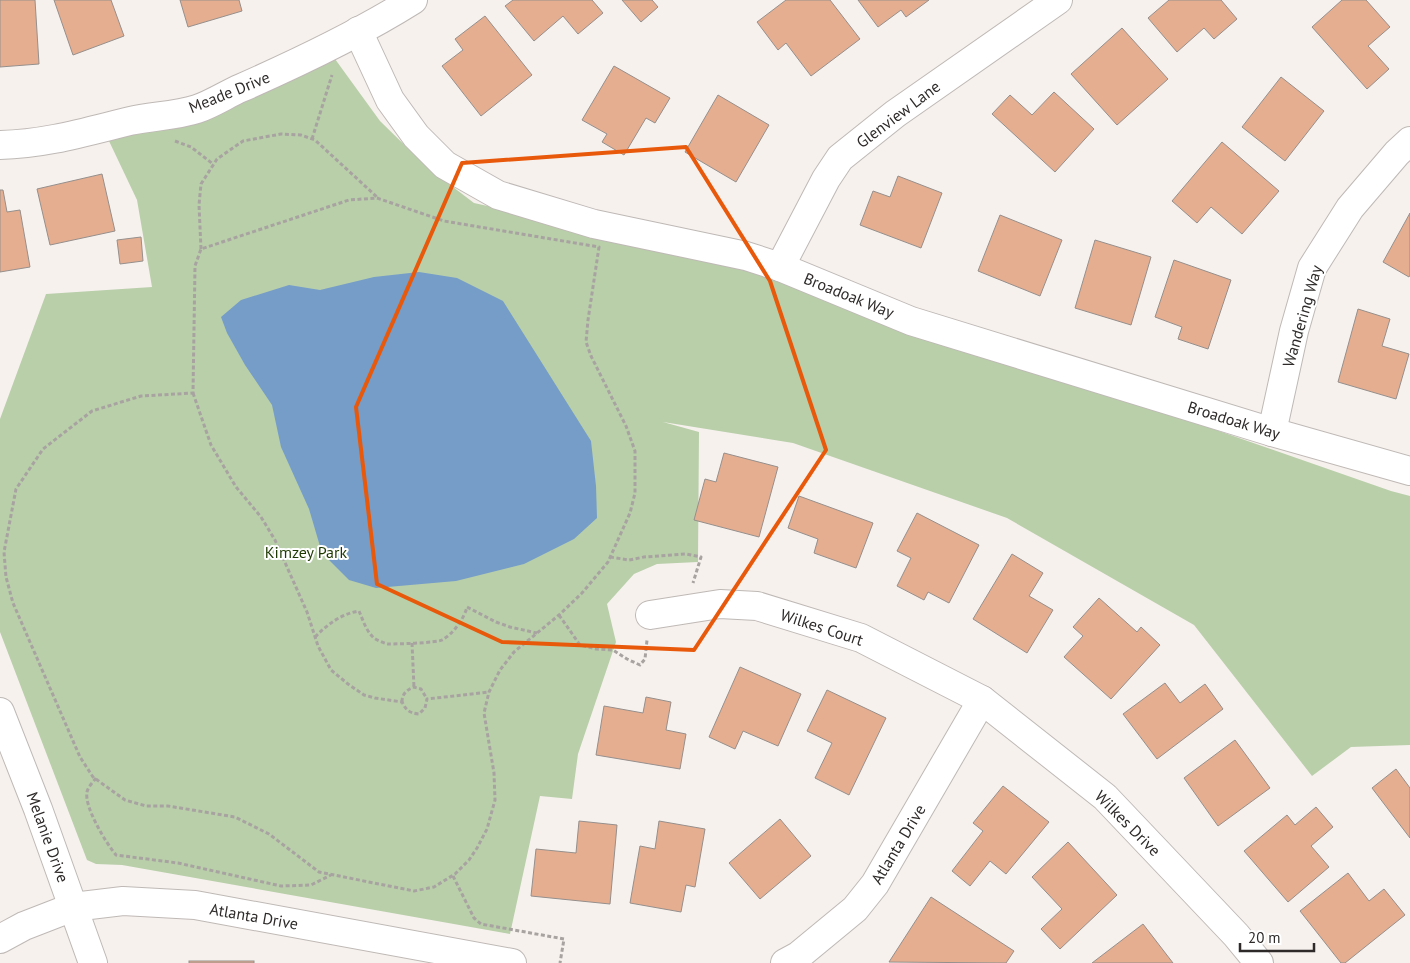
<svg xmlns="http://www.w3.org/2000/svg" width="1410" height="963" font-family="'PT Sans',sans-serif">
<rect width="100%" height="100%" fill="#f7f1ee"/>
<polygon fill="#b9cfaa" points="335,59 380,121 428,168 474,203 611,233 682,244 1391,491 1410,496 1410,745 1351,747 1312,776 1194,625 1007,518 793,443 663,422 699,432 698,562 657,564 634,574 607,604 616,642 578,754 572,799 540,796 510,934 122,865 96,864 87,860 0,632 0,419 46,294 152,287 137,200 109,141"/>
<polygon fill="#759dc8" points="419,272 457,278 503,301 591,441 596,486 597,518 574,539 524,564 456,581 376,588 349,580 322,553 309,509 281,447 272,405 245,365 227,333 221,317 241,300 289,285 320,290 374,277"/>
<g fill="#e6ae90" stroke="#958f8c">
<polygon points="0,0 35,0 39,64 0,67"/>
<polygon points="54,0 111,0 124,36 73,55"/>
<polygon points="180,0 239,0 242,11 188,27"/>
<polygon points="513,0 592,0 603,13 578,34 563,16 534,41 505,6"/>
<polygon points="622,0 652,0 658,7 641,22"/>
<polygon points="786,0 830,0 860,39 811,76 786,43 778,50 757,22"/>
<polygon points="858,0 929,0 906,17 901,10 878,27"/>
<polygon points="1169,0 1221,0 1237,19 1214,39 1204,28 1177,52 1148,18"/>
<polygon points="1342,0 1366,0 1390,27 1368,46 1389,69 1367,89 1312,27"/>
<polygon points="485,16 532,75 481,116 442,66 463,50 455,39"/>
<polygon points="1122,28 1168,79 1117,125 1071,74"/>
<polygon points="614,66 670,98 655,123 646,118 624,155 602,142 607,134 582,120"/>
<polygon points="1281,77 1324,111 1285,161 1242,127"/>
<polygon points="1054,92 1094,129 1055,172 992,114 1010,95 1032,115"/>
<polygon points="718,95 769,125 736,182 685,152"/>
<polygon points="1222,142 1279,191 1242,234 1211,207 1197,223 1172,201"/>
<polygon points="102,174 115,231 50,245 37,189"/>
<polygon points="898,176 942,193 921,248 860,225 873,191 890,197"/>
<polygon points="0,190 3,190 7,212 20,210 30,267 0,272"/>
<polygon points="1410,213 1410,275 1409,277 1383,262"/>
<polygon points="1000,215 1062,240 1040,296 978,271"/>
<polygon points="141,237 143,261 120,264 117,240"/>
<polygon points="1095,240 1151,257 1131,325 1075,308"/>
<polygon points="1174,260 1231,280 1208,349 1178,339 1182,327 1155,317"/>
<polygon points="1358,309 1390,319 1382,346 1409,354 1396,399 1338,382"/>
<polygon points="724,453 778,467 759,537 694,520 705,479 716,482"/>
<polygon points="799,496 873,523 856,568 814,553 818,539 788,528"/>
<polygon points="917,513 979,545 949,603 928,592 924,600 897,586 911,558 897,551"/>
<polygon points="1012,554 1043,573 1029,596 1053,610 1027,653 973,619"/>
<polygon points="1099,598 1137,632 1141,627 1160,645 1111,699 1064,657 1083,636 1073,627"/>
<polygon points="740,667 801,694 778,746 743,731 735,749 709,737"/>
<polygon points="1165,683 1180,703 1205,684 1223,709 1157,759 1123,714"/>
<polygon points="827,690 886,718 849,795 815,778 832,743 807,731"/>
<polygon points="646,697 671,702 666,730 686,734 680,769 596,755 604,706 643,713"/>
<polygon points="1235,740 1270,788 1218,826 1184,778"/>
<polygon points="1396,769 1410,788 1410,838 1372,788"/>
<polygon points="1003,786 1049,822 1006,874 990,861 970,886 952,871 983,831 973,823"/>
<polygon points="1316,807 1333,827 1311,846 1329,867 1288,902 1244,851 1287,815 1295,825"/>
<polygon points="780,819 811,856 760,899 729,863"/>
<polygon points="579,821 617,825 610,904 531,896 536,849 576,853"/>
<polygon points="659,821 705,829 695,887 686,885 681,912 630,903 640,846 655,849"/>
<polygon points="1068,842 1117,895 1060,949 1041,929 1062,909 1032,877"/>
<polygon points="1348,873 1369,901 1384,889 1405,915 1345,963 1341,963 1300,911"/>
<polygon points="931,897 1014,951 1006,963 889,962"/>
<polygon points="1143,924 1173,963 1092,963"/>
<rect x="189" y="961" width="65" height="2"/>
</g>
<g fill="none" stroke-linecap="round" stroke-linejoin="round">
<g stroke="#bfb9b6" stroke-width="30">
<g id="minor">
<polyline points="358,31 390,100 416,136 445,165 498,195 594,224 746,256 780,267 911,321 1272,432 1410,471"/>
<path d="M0 145C46 144 85 132 130 121 152 116 176 116 197 109 212 104 227 94 241 88 300 62 359 34 413 0"/>
<polyline points="780,267 826,179 840,158 895,114 1058,0"/>
<polyline points="1272,432 1294,331 1312,268 1350,208 1397,153 1410,141"/>
<polyline points="650,615 720,604 757,606 861,638 982,700 1105,797 1236,935 1259,963"/>
<polyline points="0,712 38,809 93,963"/>
<polyline points="0,939 24,926 73,907 123,901 195,905 512,963"/>
<polyline points="785,963 798,956 855,909 875,884 982,700"/>
</g>
</g>
<g stroke="#a8a3a1" stroke-width="3" stroke-dasharray="4 2.5" stroke-linecap="butt">
<polyline points="312,139 332,75"/>
<polyline points="175,141 191,147 213,164"/>
<polygon points="377,198 444,221 599,247 588,320 586,342 591,356 626,426 635,451 635,493 630,513 608,562 582,593 559,615 514,652 500,670 489,692 484,713 494,773 495,800 487,829 477,848 469,860 455,874 434,887 414,891 319,872 269,834 235,817 168,806 146,806 125,800 93,777 80,757 13,603 6,577 4,552 16,489 43,449 92,411 141,396 193,393 195,266 201,249 349,200"/>
<polyline points="201,249 199,205 201,184 217,159 243,141 281,134 301,135 315,140 377,197"/>
<path d="M193 393 211 445 236 487 261 517 275 540 307 612 318 646 331 670 348 684 364 695 375 698 402 702C406 710 409 713 419 714L425 708 427 699 489 692"/>
<polyline points="610,557 629,560 644,557 686,554 701,557 693,583"/>
<polyline points="559,615 580,645 596,649 613,650 627,659 640,665 645,659 647,640"/>
<path d="M315 637C328 624 341 614 359 611 363 620 366 631 374 638 377 640 383 643 388 644 396 644 436 643 442 640 453 634 464 619 467 607L496 622 510 627 537 633"/>
<polyline points="412,643 414,687"/>
<path d="M402 702C402 694 406 691 413 687L421 689 427 699"/>
<path d="M96 778C93 782 88 787 87 792 84 807 106 843 116 855L178 863 281 886 311 885 331 875"/>
<polyline points="453,876 474,918 481,924 564,939 560,963"/>
</g>
<use href="#minor" stroke="#fff" stroke-width="28"/>
</g>
<path fill="none" stroke="#e8590c" stroke-width="4" stroke-linejoin="round" d="M686 147 770 281 826 450 694 650 502 642 377 584 356 407 462 163Z"/>
<g text-anchor="middle" dominant-baseline="central" stroke-width="4" stroke-linejoin="round" paint-order="stroke">
<g font-size="16" fill="#2d2a29" stroke="#fff">
<text transform="translate(229 92) rotate(-22)">Meade Drive</text>
<text transform="translate(898 114) rotate(-37)">Glenview Lane</text>
<text transform="translate(849 295) rotate(22)">Broadoak Way</text>
<text transform="translate(1302 316) rotate(-74)">Wandering Way</text>
<text transform="translate(1234 420) rotate(17)">Broadoak Way</text>
<text transform="translate(822 627) rotate(18)">Wilkes Court</text>
<text transform="translate(1128 823) rotate(45)">Wilkes Drive</text>
<text transform="translate(48 837) rotate(70)">Melanie Drive</text>
<text transform="translate(898 844) rotate(-59)">Atlanta Drive</text>
<text transform="translate(254 916) rotate(10)">Atlanta Drive</text>
</g>
<g font-size="16" fill="#1d3801" stroke="#fff">
<text x="306" y="552">Kimzey Park</text>
</g>
</g>
<path d="M1240 943v8h74v-8" fill="none" stroke="#2d2a29" stroke-width="2.5"/>
<text x="1248" y="943" font-size="15" fill="#2d2a29" stroke="#ffffff" stroke-width="4" paint-order="stroke">20 m</text>
</svg>
